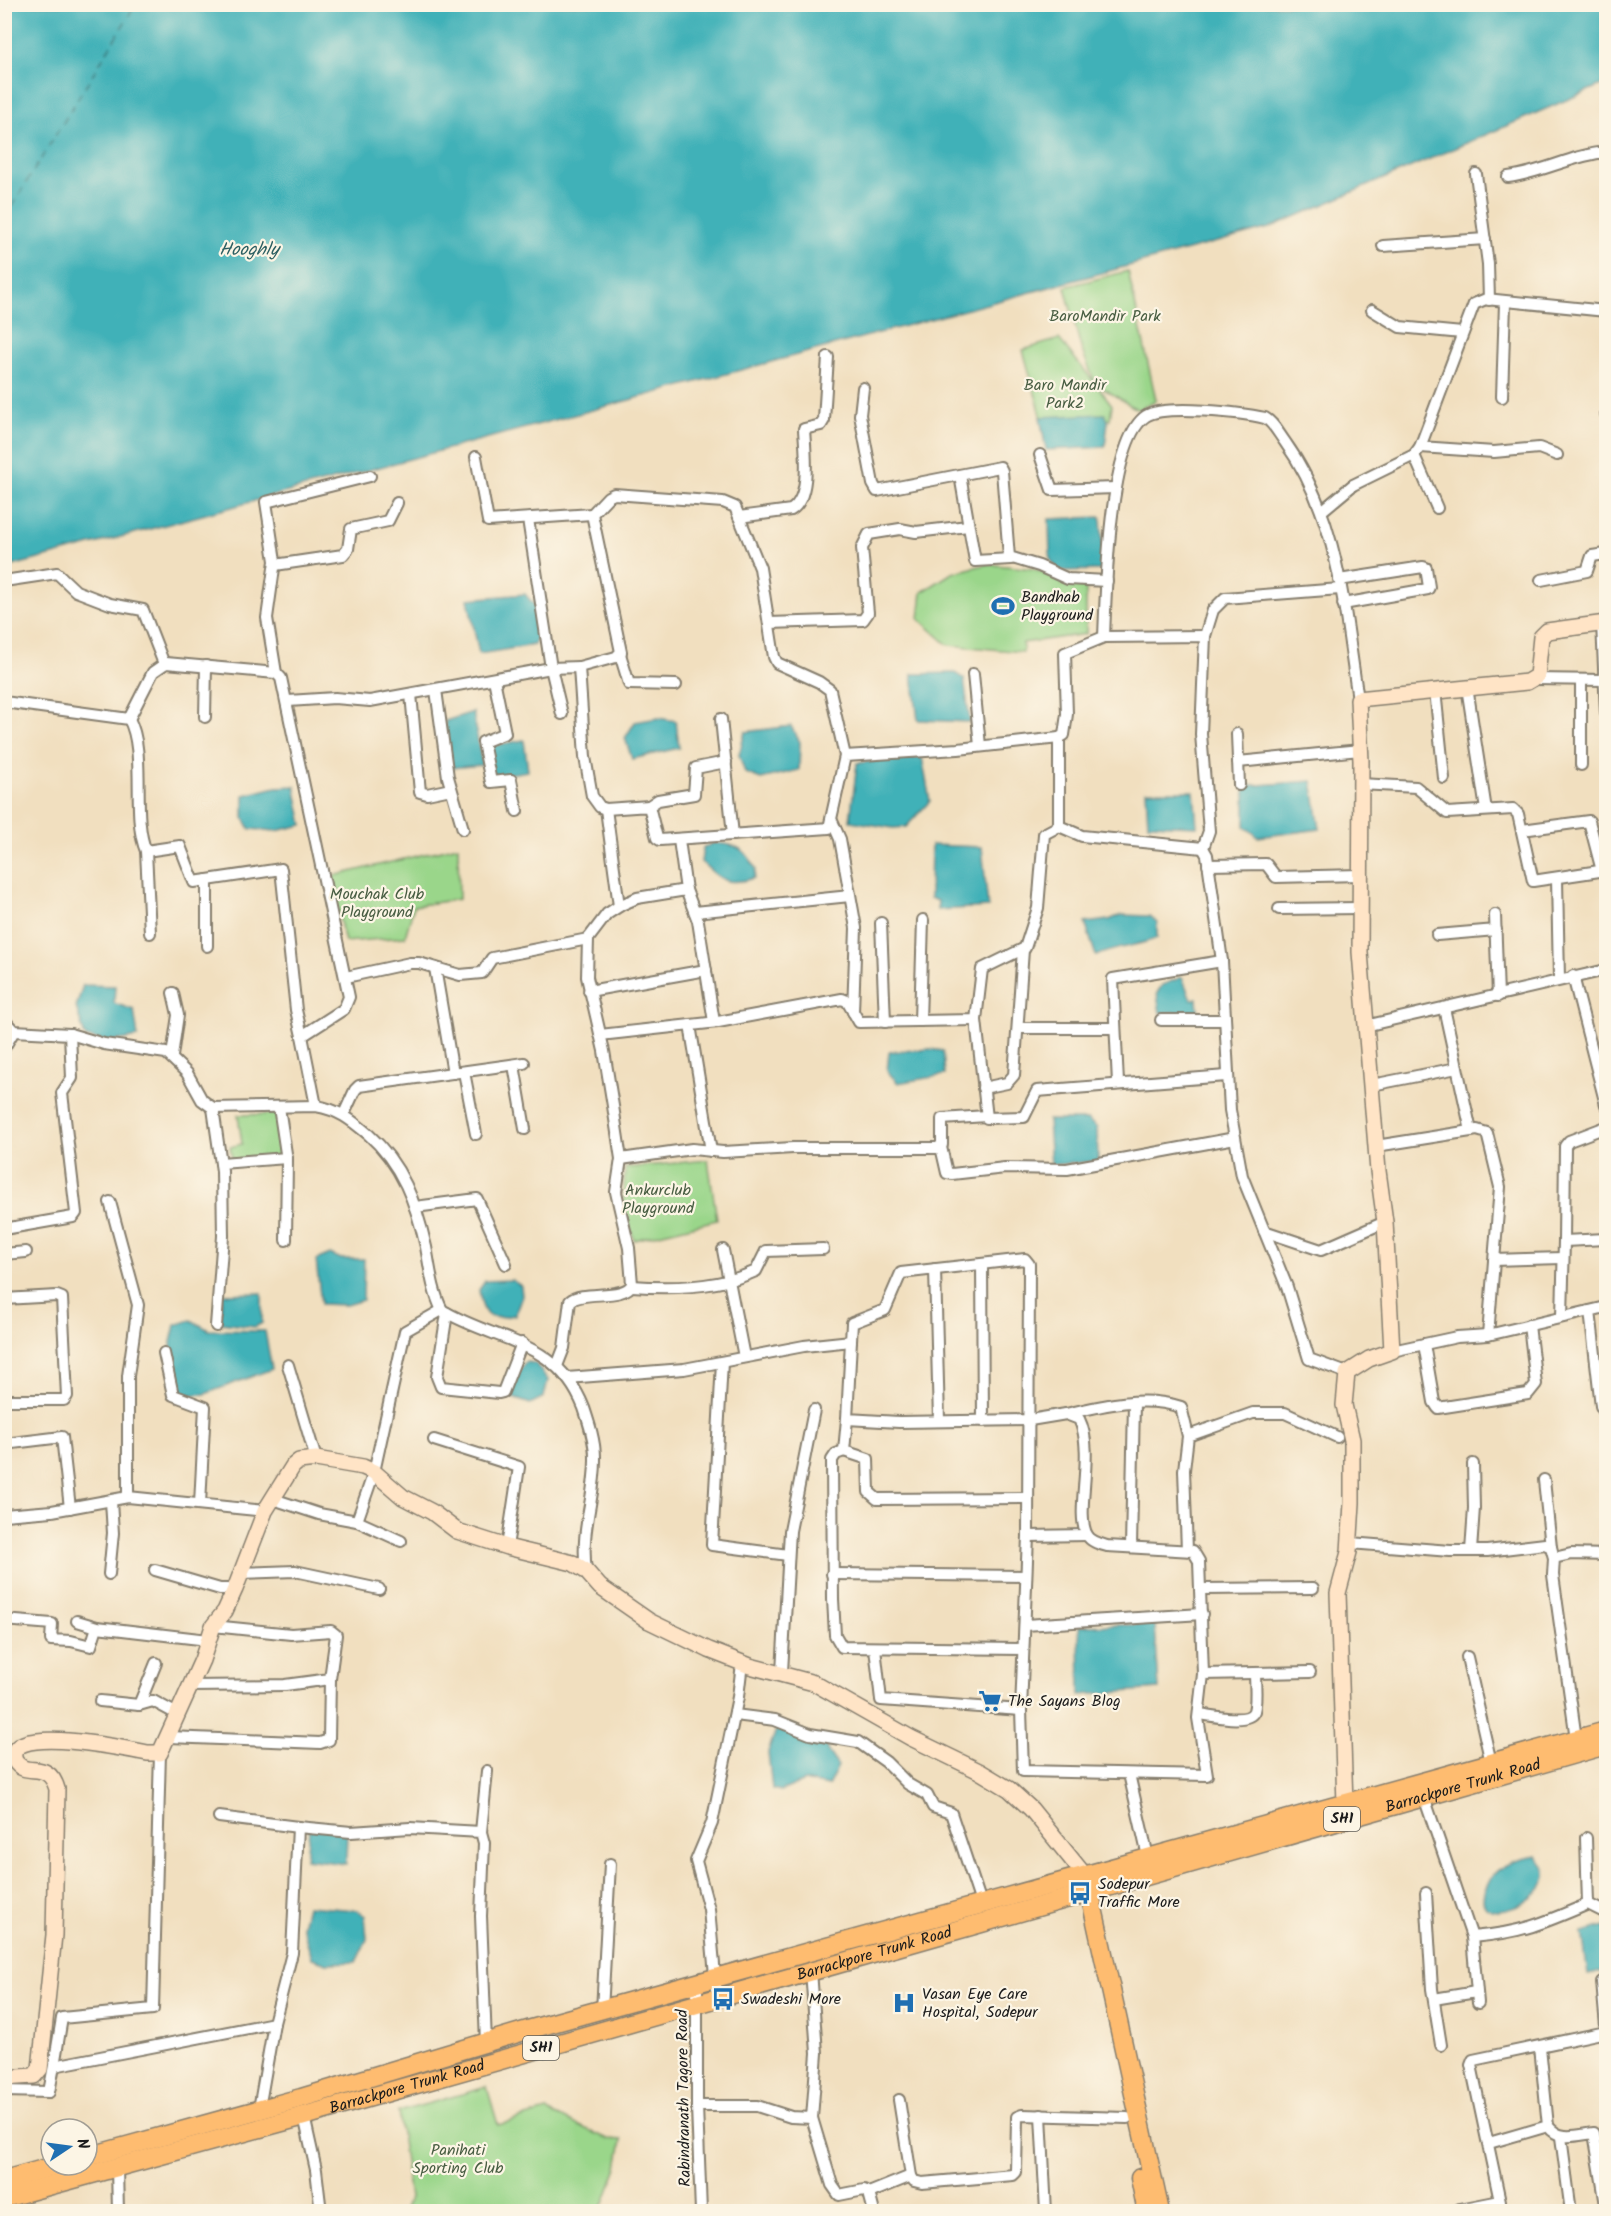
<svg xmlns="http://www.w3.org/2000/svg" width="1611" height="2216" font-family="Kalam,sans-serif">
<rect width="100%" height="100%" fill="#fcf5e5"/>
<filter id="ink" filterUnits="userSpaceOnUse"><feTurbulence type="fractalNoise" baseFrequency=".0167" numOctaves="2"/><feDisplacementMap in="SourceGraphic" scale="12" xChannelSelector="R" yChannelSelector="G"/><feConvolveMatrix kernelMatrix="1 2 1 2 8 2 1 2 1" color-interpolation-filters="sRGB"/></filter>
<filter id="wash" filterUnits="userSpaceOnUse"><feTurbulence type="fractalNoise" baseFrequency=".008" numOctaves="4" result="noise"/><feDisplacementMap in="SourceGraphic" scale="24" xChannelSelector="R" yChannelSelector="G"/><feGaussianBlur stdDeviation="1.35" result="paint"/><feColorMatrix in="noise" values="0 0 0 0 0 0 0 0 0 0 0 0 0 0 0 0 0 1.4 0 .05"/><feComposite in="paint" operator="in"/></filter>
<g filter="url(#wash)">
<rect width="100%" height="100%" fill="#f1dfbf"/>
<g fill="#9ad68a" stroke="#5b7953" stroke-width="1.5">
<polygon points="1128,271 1156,400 1138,410 1096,384 1112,405 1110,419 1044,426 1023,350 1059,339 1095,383 1081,348 1065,287"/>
<polygon points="987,564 1034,569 1086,587 1086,634 1023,643 1023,652 948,645 919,619 922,592 952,573"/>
<polygon points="458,846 459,899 414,906 405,937 345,942 329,877"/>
<polygon points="277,1114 285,1157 233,1163 230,1147 242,1144 238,1115"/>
<polygon points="708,1160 717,1220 634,1240 623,1205 625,1168"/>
<polygon points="487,2087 498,2125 547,2111 608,2139 622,2140 617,2168 601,2211 404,2211 410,2198 398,2112"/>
</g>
<g fill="#40b1b8" stroke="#2e666a" stroke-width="1.5">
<polygon points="5,5 1606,5 1606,83 1269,228 5,568"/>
<polygon points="1105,414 1108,421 1105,447 1046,450 1040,417"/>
<polygon points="1101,517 1104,570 1059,571 1050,559 1049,519"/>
<polygon points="525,594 537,608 541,626 534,645 479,654 468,599"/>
<polygon points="955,673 964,679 970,722 918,720 912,674"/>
<polygon points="473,712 482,765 450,768 445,721"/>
<polygon points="658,718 676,721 679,748 632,759 625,738 635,722"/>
<polygon points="791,726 800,742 799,770 761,779 745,773 739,755 745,732"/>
<polygon points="524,740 528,771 491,777 485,747"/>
<polygon points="922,757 930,801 906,827 893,828 850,821 857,763"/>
<polygon points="1312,781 1320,829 1258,837 1245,826 1245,786"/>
<polygon points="295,786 303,825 276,831 250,829 244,818 244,795 276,787"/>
<polygon points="1146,791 1194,791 1197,826 1148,824"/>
<path d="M713 843C737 844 745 848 756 869L754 878C727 886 722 881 701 862L703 848Z"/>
<polygon points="931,845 982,847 988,907 937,910 938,901 930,898"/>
<path d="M1121 915 1150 916 1157 922V938C1136 947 1118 946 1096 956L1085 923 1109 920Z"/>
<polygon points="1182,977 1191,999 1197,999 1198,1011 1160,1013 1157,993 1162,985"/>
<polygon points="83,985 115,986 114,1003 134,1010 138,1037 110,1042 85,1037 76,1007"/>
<polygon points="930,1049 943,1051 945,1075 898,1083 887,1071 889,1052"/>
<polygon points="1048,1120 1088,1120 1097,1128 1098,1161 1051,1165"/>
<polygon points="330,1254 341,1259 364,1259 363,1300 346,1305 321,1304 316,1260"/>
<path d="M512 1280 521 1286 522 1296 515 1315C486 1321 484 1318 479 1290L485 1281Z"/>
<polygon points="262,1293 262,1323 255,1327 221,1323 222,1294"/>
<polygon points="191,1320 209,1330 265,1331 272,1369 205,1394 191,1395 174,1389 171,1342 175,1325"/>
<polygon points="525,1362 535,1363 548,1380 544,1397 530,1404 505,1395"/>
<polygon points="1155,1624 1159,1689 1080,1695 1079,1626"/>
<polygon points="776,1730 826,1739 827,1750 838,1766 828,1786 804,1781 781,1791 772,1789 768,1752"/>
<polygon points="309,1829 347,1829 346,1864 306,1859"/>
<path d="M1537 1856C1539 1860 1544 1864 1545 1868 1557 1903 1459 1937 1489 1881 1498 1864 1519 1859 1537 1856Z"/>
<polygon points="307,1906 356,1910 365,1916 367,1939 356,1962 327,1963 312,1958 302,1926"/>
<polygon points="1606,1926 1606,1971 1588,1975 1582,1932"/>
</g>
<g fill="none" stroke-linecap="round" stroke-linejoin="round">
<polyline stroke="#2c5f62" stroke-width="1.5" stroke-dasharray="8 6" stroke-linecap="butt" points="4,219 136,4"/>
</g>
</g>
<g filter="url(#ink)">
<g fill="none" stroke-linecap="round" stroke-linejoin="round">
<g stroke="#867e6e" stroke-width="14">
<g id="street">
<polyline points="1476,174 1488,264 1489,300"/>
<path d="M1508 177C1542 173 1572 155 1606 152"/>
<polyline points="1383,246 1485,239"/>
<polyline points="1372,310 1400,327 1462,333"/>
<polyline points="863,388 860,415 873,484 877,491 1000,467 1002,471 1009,557 1039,566 1068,579 1107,581"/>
<polyline points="1502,397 1505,303"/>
<polyline points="1606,406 1606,414"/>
<polyline points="1420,447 1494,452 1539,448 1557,455"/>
<polyline points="1040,455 1052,490 1116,488"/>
<polyline points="1414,455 1437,508"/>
<polyline points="476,457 488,521 592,514"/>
<polyline points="960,475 975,561 1011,559"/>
<polyline points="1323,510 1353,485 1414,455 1420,447 1474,304 1486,299 1606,311"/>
<path d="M739 517 791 510C812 497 805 450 804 429L821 425 824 420 828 357"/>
<polyline points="528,519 551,668 562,714"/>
<polyline points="275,565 343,555 348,549 351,529 388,521 397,503"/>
<polyline points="1339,580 1423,567 1426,568 1429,587 1428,589 1343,604"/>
<polyline points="1541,580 1587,571 1592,556 1606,554"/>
<polyline points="4,581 57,573 76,591 110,604 143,610 164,664"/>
<polyline points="769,623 863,620 868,613 862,548 869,534 900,529 916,532 968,526"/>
<polyline points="1602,623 1606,713"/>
<polyline points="1205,636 1213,610 1225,598 1340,589"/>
<polyline points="1104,637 1205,636 1201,734 1209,831 1203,848 1207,855 1222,961 1230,1110 1242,1176 1287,1287 1309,1359 1347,1373"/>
<polyline points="620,654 629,684 676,685"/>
<polyline points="276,673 267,618 275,561 266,502 370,476"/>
<polyline points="973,674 980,746"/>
<polyline points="494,679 505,733 483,742 491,782 511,780 517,811"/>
<polyline points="1534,679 1605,680"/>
<polyline points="1467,687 1486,810"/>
<polyline points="436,690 448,777 463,829"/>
<polyline points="1435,690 1444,778"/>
<polyline points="411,694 420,792 427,794 451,789"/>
<polyline points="288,701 335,698 370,701 551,668 579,667"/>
<polyline points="4,702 129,719 153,672 166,663 276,673 281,678 349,997 344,1009 302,1036 316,1106"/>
<polyline points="205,717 206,666"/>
<path d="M129 719C147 752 131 816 146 851L180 846 194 882 281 869 296 1010 302 1036"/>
<polyline points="721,719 733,835"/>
<polyline points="1237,734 1239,785"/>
<polyline points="1059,738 1059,826 1082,836 1203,848"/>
<path d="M845 756 829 828 660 840 657 838 649 806 606 809 600 807 592 796 585 757 579 667 616 657 621 652 592 514 608 497 614 494 723 502 735 507 760 568 774 657 777 663 819 682 830 690 845 756 958 749 1059 738 1064 735 1067 714 1065 653 1104 637C1106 592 1108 441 1146 416 1164 404 1243 413 1265 418 1273 422 1279 434 1285 442 1339 517 1344 610 1358 699"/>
<polyline points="1238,762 1360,750"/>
<polyline points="1581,765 1581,680"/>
<polyline points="1360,784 1416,787 1447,813 1513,809 1518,814 1533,881 1606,870"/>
<polyline points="649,806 658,800 694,794 696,768 726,762"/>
<polyline points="606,809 619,906"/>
<polyline points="832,821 840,839 856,928 853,1012"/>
<polyline points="1522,830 1589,821 1602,871"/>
<polyline points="146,851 150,933"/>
<polyline points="1208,865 1266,864 1276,877 1360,875"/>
<polyline points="1557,879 1559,979"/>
<polyline points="207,880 207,946"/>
<polyline points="686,890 698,921 714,1022"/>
<polyline points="1279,909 1360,908"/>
<polyline points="695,912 850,896"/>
<polyline points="1495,915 1498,996"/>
<polyline points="881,923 885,1022"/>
<polyline points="1437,935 1496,930"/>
<polyline points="435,968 453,1073"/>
<polyline points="1573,976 1606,1105"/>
<polyline points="346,977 410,963 419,963 460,975 482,973 492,958 588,939"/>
<polyline points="589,991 706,970"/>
<polyline points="1444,1008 1471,1131"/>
<path d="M4 1020 14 1031 70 1034 104 1044 166 1053 187 1073 202 1100 213 1108 316 1106C339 1110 350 1119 368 1134 402 1164 416 1203 426 1247 430 1268 432 1290 442 1310 497 1343 557 1339 584 1408 589 1423 595 1441 595 1457 596 1497 580 1527 586 1571"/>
<polyline points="976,1020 987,1118 1024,1117 1037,1091 1226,1076"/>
<polyline points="1161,1020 1224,1020"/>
<polyline points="920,1021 923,920"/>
<polyline points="690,1025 711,1151"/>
<polyline points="1365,1026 1606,970"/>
<polyline points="1018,1028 1115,1028"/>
<polyline points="600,1035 718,1022 842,999 847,1001 859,1022 976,1020 982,969 1025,948 1038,908 1044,834 1059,826"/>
<polyline points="4,1048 14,1031"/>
<polyline points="172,1056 178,1015 173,993"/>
<polyline points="514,1065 525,1129"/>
<polyline points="464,1072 476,1134"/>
<polyline points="1118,1083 1113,979 1222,961"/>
<polyline points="1372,1085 1457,1068"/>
<polyline points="983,1088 1007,1083 1014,1075 1023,950"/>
<polyline points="279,1107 287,1160 286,1240"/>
<polyline points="213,1108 222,1171 223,1236 216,1326"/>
<polyline points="344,1114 355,1090 359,1086 524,1063"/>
<polyline points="1606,1127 1569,1141 1565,1146 1564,1241 1606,1239"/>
<polyline points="1376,1146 1477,1130 1487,1133 1500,1187 1488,1335"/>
<polyline points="941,1147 947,1173 952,1174 1005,1168 1067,1169 1235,1138"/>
<polyline points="621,1159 692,1149 723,1152 793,1148 937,1148 942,1145 942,1119 986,1116"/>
<polyline points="221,1163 287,1158"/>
<polyline points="110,1202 138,1305 128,1376 128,1497"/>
<polyline points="415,1207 477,1199 506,1264"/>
<polyline points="4,1229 73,1217 76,1213 62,1093 72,1078 70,1034"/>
<polyline points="1264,1231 1321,1250 1385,1222"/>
<polyline points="723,1250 744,1357"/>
<polyline points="4,1254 26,1252"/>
<polyline points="1494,1260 1563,1258"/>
<polyline points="982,1264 983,1421"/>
<polyline points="935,1269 939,1421"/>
<path d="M632 1286C672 1289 719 1288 756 1271L766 1251 823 1249"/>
<polyline points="4,1299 57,1296 62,1298 67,1396 64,1400 4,1400"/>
<polyline points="1590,1311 1601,1406 1606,1415"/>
<polyline points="447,1313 437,1377 441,1387 499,1393 503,1392 522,1343"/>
<polyline points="1562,1317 1564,1241"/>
<path d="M851 1341 847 1419 899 1422 1030 1420 1066 1414 1079 1419C1096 1453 1074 1512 1087 1535 1091 1542 1100 1544 1107 1546L1193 1551 1199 1561 1203 1674"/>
<polyline points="1424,1344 1434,1402 1438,1408 1528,1394 1536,1384 1529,1325"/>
<polyline points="1392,1351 1457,1337 1488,1335 1606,1307"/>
<polyline points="164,1353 173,1395 205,1407 200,1504"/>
<polyline points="722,1362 712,1545 788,1555"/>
<polyline points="288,1365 316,1459"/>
<path d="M557 1366 564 1348 570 1301C583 1290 625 1300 632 1284L629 1248 616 1192 621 1159 613 1106 604 1051 587 977 588 939 607 914 621 905 637 898 686 890 679 840"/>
<polyline points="567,1378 684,1369 804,1346 851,1341 852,1323 885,1310 901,1273 1025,1259 1029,1264 1028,1536 1021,1710 1023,1771 1207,1775 1198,1718 1203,1674 1310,1672"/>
<path d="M1066 1414C1103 1405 1145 1395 1181 1407L1188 1436 1184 1470 1187 1550"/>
<polyline points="847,1419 844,1451 868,1459 869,1492 877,1499 1027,1498"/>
<polyline points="1188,1436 1253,1413 1285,1413 1337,1437"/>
<polyline points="434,1440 519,1467 507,1547"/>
<polyline points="4,1444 62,1437 70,1508"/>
<polyline points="844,1451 836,1454 832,1460 833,1599 835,1635 842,1647 1022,1649"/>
<polyline points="1544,1480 1551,1547"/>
<polyline points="273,1499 319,1514 357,1521 401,1541"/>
<polyline points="4,1515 52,1511 128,1497 265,1511"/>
<polyline points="357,1521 374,1472 405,1331 442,1310"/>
<polyline points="1028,1536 1087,1535"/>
<polyline points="1350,1543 1450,1551 1487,1551 1545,1544 1551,1547 1554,1558"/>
<polyline points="1131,1547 1134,1403"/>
<polyline points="1471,1551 1474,1508 1473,1464"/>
<polyline points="155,1570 220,1589 235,1589"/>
<polyline points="240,1573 295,1571 379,1589"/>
<polyline points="109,1574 113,1533 111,1501"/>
<polyline points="832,1574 1026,1576"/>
<polyline points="1202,1589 1313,1588"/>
<polyline points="4,1620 52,1624 51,1640 71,1641 91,1646 97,1627 208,1640"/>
<polyline points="77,1621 97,1627"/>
<polyline points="1025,1625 1202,1614"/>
<polyline points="875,1648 881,1700 1021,1710"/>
<polyline points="1467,1657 1491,1763"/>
<polyline points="156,1663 139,1705 153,1701 177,1714"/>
<polyline points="782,1672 790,1531 814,1410"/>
<polyline points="190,1686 285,1685 330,1679 336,1635 331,1631 291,1634 213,1626"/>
<polyline points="100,1701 139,1705"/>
<path d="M1199 1714C1210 1715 1249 1725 1254 1711 1257 1701 1255 1684 1255 1673"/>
<polyline points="735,1715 775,1720 810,1734 858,1742 886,1762 908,1784 927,1795 933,1807 951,1813 982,1906"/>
<polyline points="169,1737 320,1743 329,1740 330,1679"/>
<polyline points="1576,1739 1553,1575 1554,1558 1571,1554 1606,1555"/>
<polyline points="1129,1774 1149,1861"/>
<path d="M1424 1797 1472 1937C1521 1933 1544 1923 1588 1904L1606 1913"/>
<polyline points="219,1817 298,1827"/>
<polyline points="481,1832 487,1771"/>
<polyline points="1586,1838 1588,1904"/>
<polyline points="1426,1893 1432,1989 1441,2045"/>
<polyline points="1472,1937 1478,2003"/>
<polyline points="1602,1982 1606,2027"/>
<polyline points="697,1985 697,2106 701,2212"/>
<polyline points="717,1998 709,1909 696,1861 712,1823 738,1697 742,1663"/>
<polyline points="1434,1999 1476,1992"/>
<polyline points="602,2011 610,1864"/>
<polyline points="54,2066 62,2018 153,2009 160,1753"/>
<polyline points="4,2091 49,2092 54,2066 274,2023"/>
<polyline points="899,2100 911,2176 914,2181 922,2183 1013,2175 1016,2172 1017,2117 1022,2115 1127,2118"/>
<polyline points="697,2106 757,2106 791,2117 812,2118 817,2053 811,1970"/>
<polyline points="259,2109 274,2023 292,1953 298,1827 351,1832 410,1828 481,1832 484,1843 481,1916 486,2043"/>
<polyline points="1041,2115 1046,2212"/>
<polyline points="304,2116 316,2170 321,2212"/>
<polyline points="812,2118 832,2185 839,2195 864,2190 869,2193 911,2176"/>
<path d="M1548 2126C1560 2142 1577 2135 1594 2133L1606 2205"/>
<polyline points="1561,2137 1571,2212"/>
<polyline points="1489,2143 1548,2126 1540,2047"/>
<polyline points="117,2167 118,2212"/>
<polyline points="869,2193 874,2212"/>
<polyline points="1461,2212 1460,2209 1500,2201 1471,2065 1473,2060 1606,2032"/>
</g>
</g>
<g stroke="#867e6e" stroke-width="18">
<g id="secondary">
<polyline points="1345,1804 1338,1593 1349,1552 1352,1503 1352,1440 1344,1405 1347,1373 1369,1359 1392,1351 1385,1222 1378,1171 1360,952 1361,761 1358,699 1527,682 1537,676 1541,637 1547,631 1606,623"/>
<path d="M4 2078 34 2076 40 2069 54 1935 57 1789C48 1758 26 1779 15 1761 0 1721 135 1751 148 1753H160L202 1660 213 1626 225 1611 235 1589 265 1511 293 1466 299 1461 316 1459 363 1467 374 1472 403 1497 432 1512 457 1531 507 1547 573 1563 586 1571 600 1587 649 1621 709 1650 750 1666 814 1683 911 1738 979 1771 1009 1789 1031 1809 1086 1877"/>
</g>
</g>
<g stroke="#867e6e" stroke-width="21">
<g id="primary">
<polyline points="1087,1881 1160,2212"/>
<polyline points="87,2157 301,2098 531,2029 1606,1731"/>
<polyline points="1140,2178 1147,2212"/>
<polyline points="4,2180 58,2165"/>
<path id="s1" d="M4 2198 304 2116 1606 1745"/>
</g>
</g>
<use href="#street" stroke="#fff" stroke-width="10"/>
<use href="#secondary" stroke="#ffe4c6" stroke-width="15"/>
<use href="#primary" stroke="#febc70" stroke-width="18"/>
</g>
</g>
<defs>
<g id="stadium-bare" transform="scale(1.8)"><path d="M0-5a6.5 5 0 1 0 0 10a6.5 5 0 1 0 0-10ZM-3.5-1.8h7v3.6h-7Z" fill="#1f6fb2" stroke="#fcf5e5" stroke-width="2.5" paint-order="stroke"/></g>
<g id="supermarket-bare" transform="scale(1.8)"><path d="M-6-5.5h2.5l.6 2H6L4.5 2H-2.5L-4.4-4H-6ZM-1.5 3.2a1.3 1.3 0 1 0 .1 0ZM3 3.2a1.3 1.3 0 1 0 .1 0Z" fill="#1f6fb2" stroke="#fcf5e5" stroke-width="2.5" paint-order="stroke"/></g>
<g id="bus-bare" transform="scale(1.8)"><path d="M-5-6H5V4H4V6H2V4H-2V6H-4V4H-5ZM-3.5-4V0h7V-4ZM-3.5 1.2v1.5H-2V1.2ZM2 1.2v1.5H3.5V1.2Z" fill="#1f6fb2" stroke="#fcf5e5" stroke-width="2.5" paint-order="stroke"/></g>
<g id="hospital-bare" transform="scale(1.8)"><path d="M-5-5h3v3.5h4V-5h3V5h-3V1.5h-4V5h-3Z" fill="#1f6fb2" stroke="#fcf5e5" stroke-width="2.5" paint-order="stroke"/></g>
</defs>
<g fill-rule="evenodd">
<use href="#stadium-bare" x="1003" y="606"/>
<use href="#supermarket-bare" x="990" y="1701"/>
<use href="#bus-bare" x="1080" y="1893"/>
<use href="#bus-bare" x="723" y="1999"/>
<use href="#hospital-bare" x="904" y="2003"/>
</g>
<g text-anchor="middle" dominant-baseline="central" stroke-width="4.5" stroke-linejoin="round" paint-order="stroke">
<g fill="#fcf5e5" stroke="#5f5d58" stroke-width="1.5">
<rect x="1324" y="1807" width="36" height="24" rx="4.5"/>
<rect x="523" y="2036" width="36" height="24" rx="4.5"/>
</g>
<g font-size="15" font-weight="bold" fill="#1c1c1c">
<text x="1342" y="1819">SH1</text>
<text x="541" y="2048">SH1</text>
</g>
<g font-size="16" fill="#485d42" stroke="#fcf5e5">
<text x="1105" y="316">BaroMandir Park</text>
<text x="1065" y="385">Baro Mandir<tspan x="1065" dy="18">Park2</tspan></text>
<text x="377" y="894">Mouchak Club<tspan x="377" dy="18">Playground</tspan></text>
<text x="658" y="1190">Ankurclub<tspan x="658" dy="18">Playground</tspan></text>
<text x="458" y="2150">Panihati<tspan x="458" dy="18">Sporting Club</tspan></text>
</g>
<g font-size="16" fill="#1c1c1c" stroke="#fcf5e5" text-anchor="start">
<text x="1021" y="597">Bandhab<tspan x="1021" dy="18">Playground</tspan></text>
<text x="1008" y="1701">The Sayans Blog</text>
<text x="1098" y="1884">Sodepur<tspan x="1098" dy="18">Traffic More</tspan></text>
<text x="922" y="1994">Vasan Eye Care<tspan x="922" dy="18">Hospital, Sodepur</tspan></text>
<text x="741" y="1999">Swadeshi More</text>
</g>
<g font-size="16" fill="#1c1c1c" stroke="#fcf5e5">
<text stroke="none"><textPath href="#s1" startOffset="1516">Barrackpore Trunk Road</textPath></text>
<text stroke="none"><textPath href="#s1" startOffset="904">Barrackpore Trunk Road</textPath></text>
<text stroke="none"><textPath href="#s1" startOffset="418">Barrackpore Trunk Road</textPath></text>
<text transform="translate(684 2098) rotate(-91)">Rabindranath Tagore Road</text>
</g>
<g font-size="18" font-style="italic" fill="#2c5f62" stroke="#fcf5e5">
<text x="249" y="250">Hooghly</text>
</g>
</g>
<rect width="1611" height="2216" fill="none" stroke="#fcf5e5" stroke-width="24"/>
<g transform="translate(69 2147) rotate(77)"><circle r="28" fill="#fcf5e5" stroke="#a29e95" stroke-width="1.5"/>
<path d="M0-4.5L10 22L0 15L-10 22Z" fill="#1f6fb2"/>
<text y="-9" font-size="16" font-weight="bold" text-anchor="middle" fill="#1c1c1c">N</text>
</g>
</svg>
